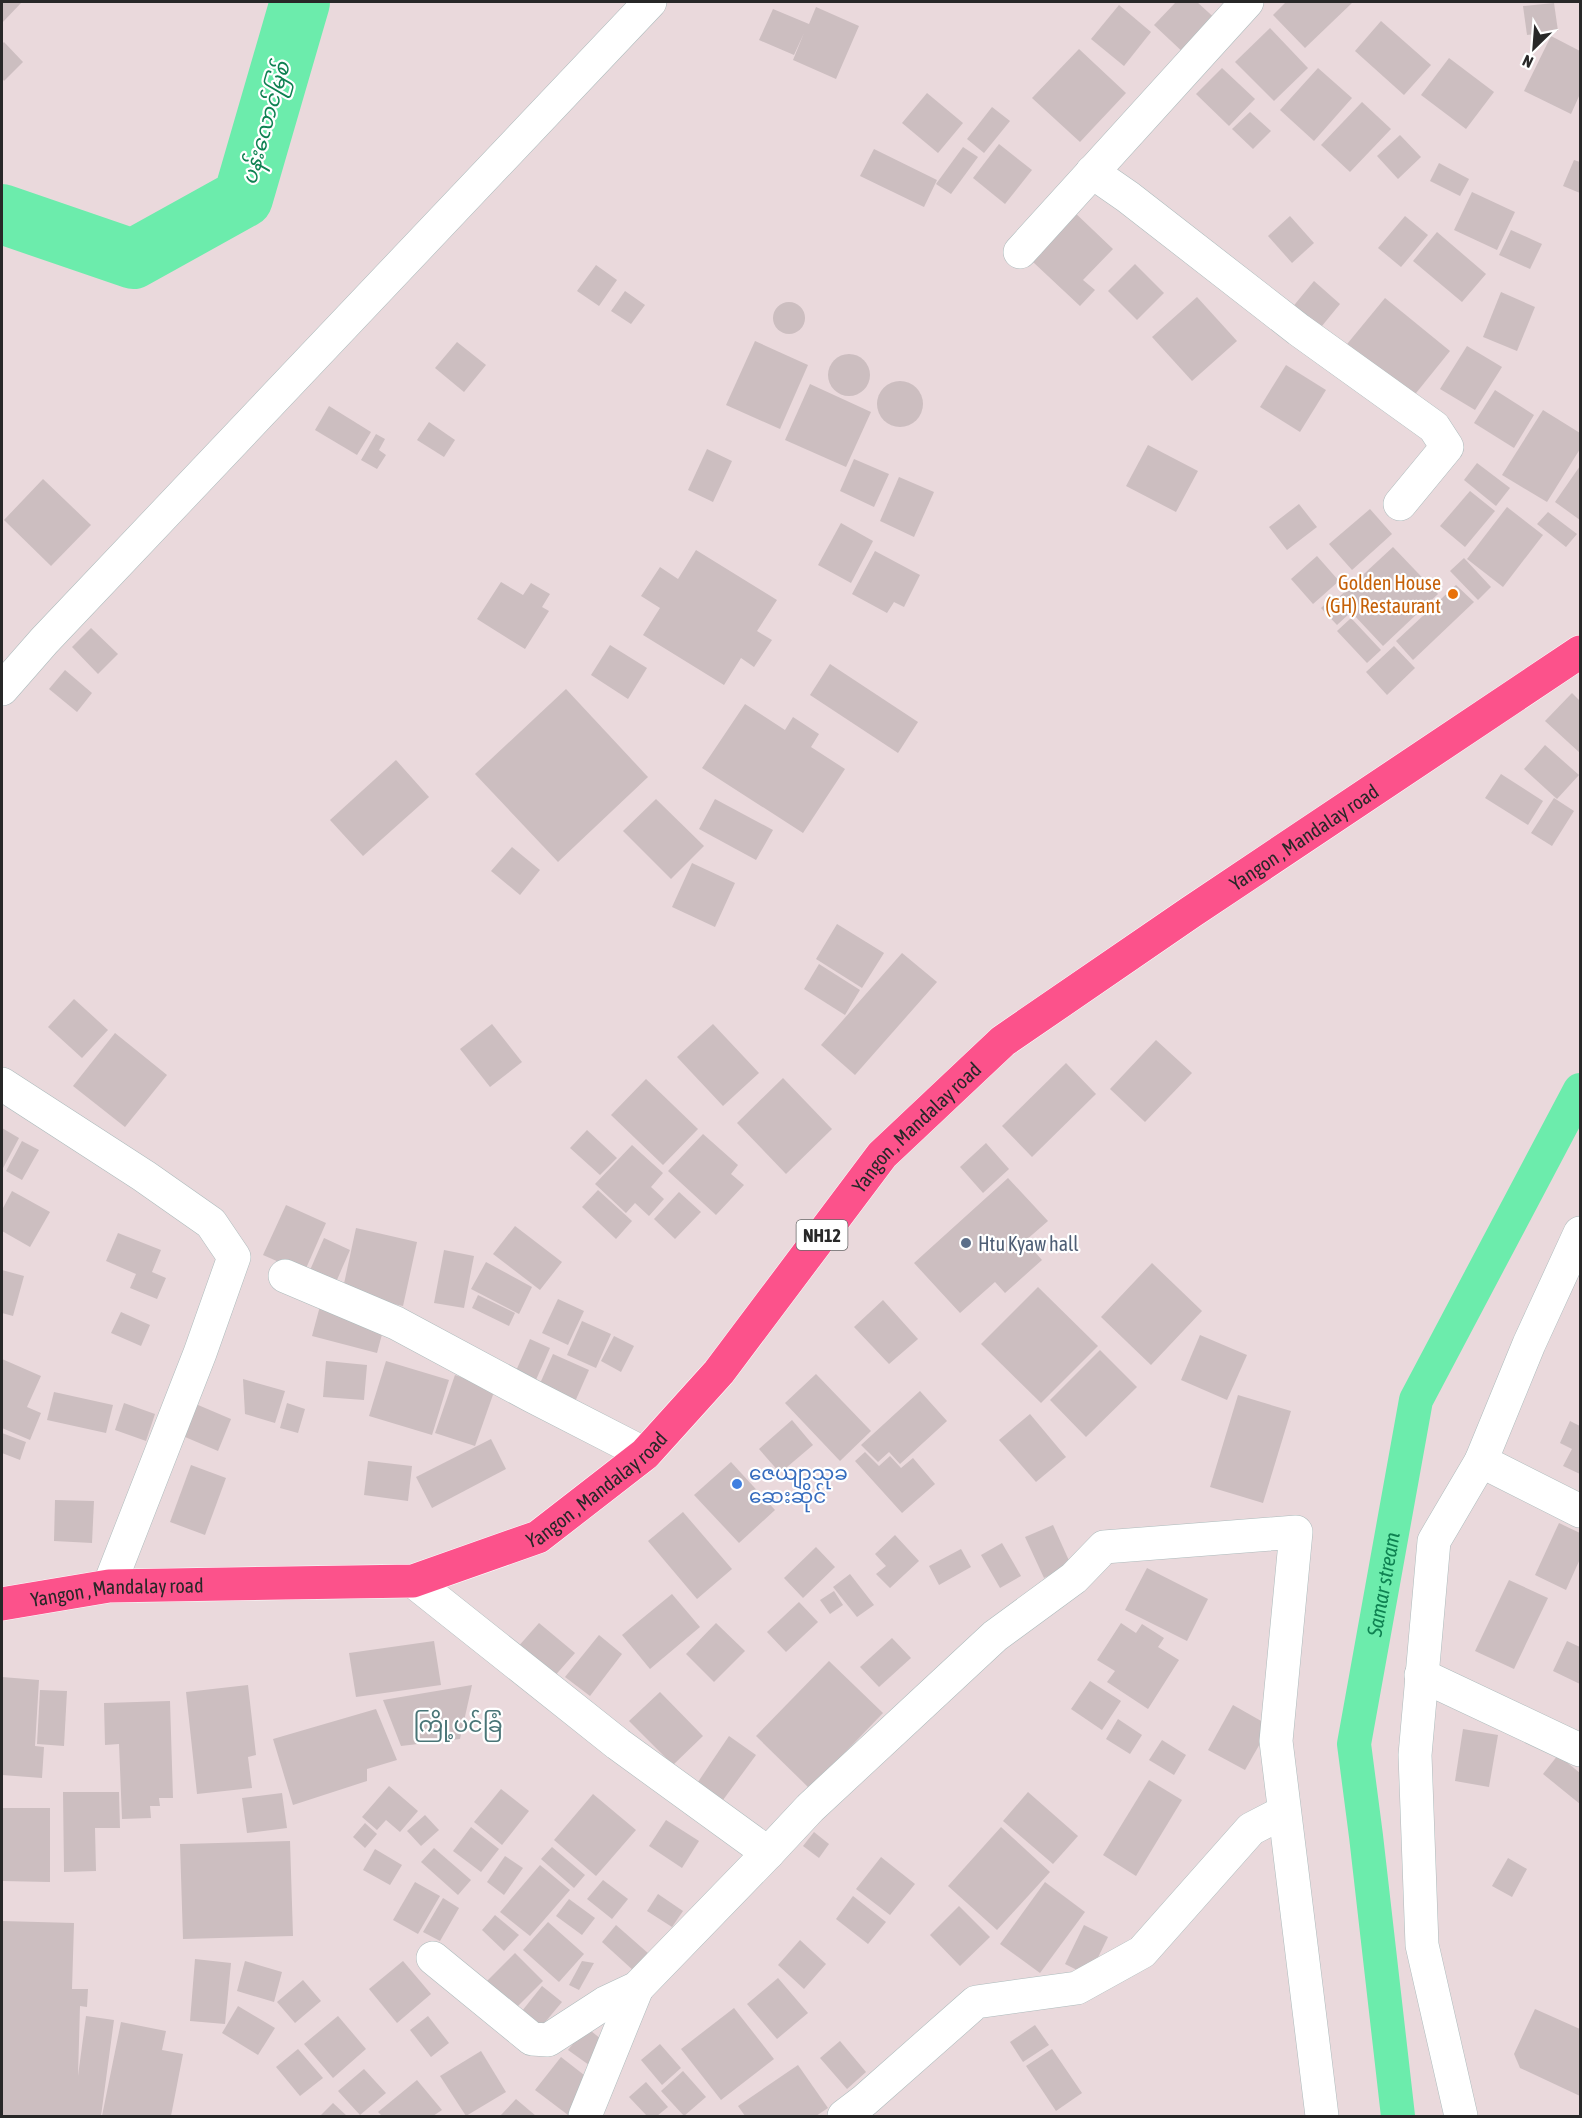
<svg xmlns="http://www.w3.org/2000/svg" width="1582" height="2118" font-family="'Asap Condensed','Noto Sans Myanmar',sans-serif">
<rect width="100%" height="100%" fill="#ead9dc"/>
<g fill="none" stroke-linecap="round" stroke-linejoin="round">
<path stroke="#6cecac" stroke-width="34" id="s1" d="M1398 2116 1366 1836 1354 1744 1416 1400 1580 1090"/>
<polyline stroke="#6cecac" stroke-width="60" points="2,214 133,259 243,198 300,2"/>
</g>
<g fill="#ccbec0">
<polygon points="2,2 22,2 2,23"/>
<polygon points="1176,2 1197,2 1219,22 1187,56 1154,25"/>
<polygon points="1286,2 1353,2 1305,48 1273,15"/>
<polygon points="1554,3 1558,31 1527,35 1523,6"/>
<polygon points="1119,5 1151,32 1124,66 1091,39"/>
<polygon points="816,7 859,26 836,79 793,60 804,33 794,55 759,40 773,9 809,24"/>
<polygon points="1381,21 1431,65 1404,95 1355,51"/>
<polygon points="1270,28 1308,68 1274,101 1235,62"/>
<polygon points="1551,36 1580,51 1580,94 1571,114 1524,91"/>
<polygon points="4,42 23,62 4,81 2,78 2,44"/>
<polygon points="1079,49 1126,93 1080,142 1032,98"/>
<polygon points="1449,58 1494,92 1466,129 1421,95"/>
<polygon points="1222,68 1255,99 1229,126 1196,94"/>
<polygon points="1318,68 1352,98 1314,141 1280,110"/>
<polygon points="927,93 963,123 938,153 902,123"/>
<polygon points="1362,102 1391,129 1350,172 1321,145"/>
<polygon points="992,107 1010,121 984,153 967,139"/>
<polygon points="1250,112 1271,131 1253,149 1232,129"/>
<polygon points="1400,135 1421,157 1398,179 1377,156"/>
<polygon points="999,144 1032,170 1005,204 973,178"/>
<polygon points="963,147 978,157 951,194 936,184"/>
<polygon points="874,149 937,180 924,207 860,176"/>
<polygon points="1574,160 1580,162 1580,193 1563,186"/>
<polygon points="1439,163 1469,179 1460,196 1430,181"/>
<polygon points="1472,192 1515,212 1497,250 1454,230"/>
<polygon points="1071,209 1113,249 1083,280 1095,290 1080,306 1033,262 1042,253 1035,246"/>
<polygon points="1290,216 1314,243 1292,263 1268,236"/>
<polygon points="1405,216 1428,235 1401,267 1378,248"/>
<polygon points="1511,230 1542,244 1530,269 1499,255"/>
<polygon points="1437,232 1486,274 1462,302 1413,261"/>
<polygon points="1135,264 1164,293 1137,320 1108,291"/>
<polygon points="596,265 617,280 599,306 577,291"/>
<polygon points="1314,281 1340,304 1317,332 1291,309"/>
<polygon points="625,291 645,305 631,324 611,311"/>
<polygon points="1501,292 1535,307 1517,351 1483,337"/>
<polygon points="1197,297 1237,341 1192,381 1152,337"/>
<polygon points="1385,298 1450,351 1408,403 1343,349"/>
<circle cx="789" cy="318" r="16"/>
<polygon points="755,341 808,365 780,429 726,405"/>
<polygon points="457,342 486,365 464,392 435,368"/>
<polygon points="1467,346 1502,367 1475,410 1440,389"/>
<circle cx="849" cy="375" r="21"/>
<polygon points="1286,365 1326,390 1300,432 1260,407"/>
<circle cx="900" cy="404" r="23"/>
<polygon points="810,384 871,412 846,467 785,440"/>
<polygon points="1495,390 1534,415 1514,448 1474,423"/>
<polygon points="329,406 371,432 357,455 315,430"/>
<polygon points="1543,410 1580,433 1580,449 1547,502 1502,475"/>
<polygon points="429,422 455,440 444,457 417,440"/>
<polygon points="376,434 385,439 379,450 386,455 377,469 361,460"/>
<polygon points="1148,445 1198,471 1176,512 1126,486"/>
<polygon points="707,449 732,461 713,502 688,490"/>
<polygon points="854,459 889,474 874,507 840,491"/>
<polygon points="1477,463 1510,488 1496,506 1464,480"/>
<polygon points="1580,466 1580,520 1555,502"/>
<polygon points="899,477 934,492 914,537 880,521"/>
<polygon points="43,479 91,525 51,566 4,520"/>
<polygon points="1470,491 1495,511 1465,547 1440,526"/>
<polygon points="1299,504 1317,527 1287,550 1269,527"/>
<polygon points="1507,507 1543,535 1503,587 1467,559"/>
<polygon points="1370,509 1392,534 1352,570 1329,544"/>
<polygon points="1548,512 1577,534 1566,547 1537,524"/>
<polygon points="841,523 873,541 851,583 818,565"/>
<polygon points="1393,547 1438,594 1383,646 1338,598"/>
<polygon points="696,550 777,600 757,631 772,640 754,667 741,658 724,685 643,635 660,608 641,596 660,567 678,579"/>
<polygon points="875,551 920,575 904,607 894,602 887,613 852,594"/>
<polygon points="1317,556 1339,581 1313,604 1291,579"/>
<polygon points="1464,558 1491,587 1478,600 1450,571"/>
<polygon points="501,582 523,595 531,583 550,594 542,607 549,611 525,649 477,619"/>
<polygon points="1456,585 1474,602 1413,660 1396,641"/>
<polygon points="1334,596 1350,613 1337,625 1321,608"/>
<polygon points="1351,618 1381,650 1367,663 1337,631"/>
<polygon points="91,628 118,654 98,674 72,647"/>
<polygon points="610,645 647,668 628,699 591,675"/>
<polygon points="1394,646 1415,668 1387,695 1366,672"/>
<polygon points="830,664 918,722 898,753 810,695"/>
<polygon points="65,670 92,693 77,712 49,689"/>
<polygon points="566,689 648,777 558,862 475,774"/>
<polygon points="1572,693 1580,701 1580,753 1545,721"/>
<polygon points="745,704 785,730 793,717 819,734 811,747 845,769 803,833 702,768"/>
<polygon points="1545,745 1579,775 1557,799 1524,769"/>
<polygon points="396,760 429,797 363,856 330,820"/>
<polygon points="1501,774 1543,801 1528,825 1485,798"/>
<polygon points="1554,798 1574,811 1552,846 1531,833"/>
<polygon points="656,799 704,846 671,879 623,831"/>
<polygon points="715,799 773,830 756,860 699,829"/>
<polygon points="512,847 540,870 520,895 491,871"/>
<polygon points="692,863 735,883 715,927 672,907"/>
<polygon points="837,924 884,953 862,988 816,959"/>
<polygon points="902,953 937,982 855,1075 821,1045"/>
<polygon points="819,964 860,990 845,1015 804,989"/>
<polygon points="74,999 108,1030 82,1058 48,1027"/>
<polygon points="492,1024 522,1062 490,1087 460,1049"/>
<polygon points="713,1024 759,1073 723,1106 677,1057"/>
<polygon points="115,1033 167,1075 125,1127 73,1086"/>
<polygon points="1156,1040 1192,1073 1145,1122 1110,1089"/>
<polygon points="1066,1063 1096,1094 1032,1157 1002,1126"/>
<polygon points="783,1078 832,1129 786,1174 737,1123"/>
<polygon points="646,1079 698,1129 663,1165 611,1115"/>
<polygon points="2,1128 19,1138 2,1170"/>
<polygon points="587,1130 617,1158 600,1175 570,1148"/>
<polygon points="703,1134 738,1165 731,1174 744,1185 716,1215 668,1171"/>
<polygon points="22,1141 39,1150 22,1180 6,1171"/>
<polygon points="986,1143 1009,1169 983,1193 960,1167"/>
<polygon points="632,1145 663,1173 651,1187 664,1199 649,1216 635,1203 626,1213 595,1184"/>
<polygon points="1008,1178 1048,1221 1025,1241 1042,1260 1005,1293 995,1282 960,1313 914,1263"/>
<polygon points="598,1190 632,1221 616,1239 582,1207"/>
<polygon points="12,1191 50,1212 30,1247 2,1231 2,1210"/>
<polygon points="679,1192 701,1212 675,1239 654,1219"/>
<polygon points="286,1205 326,1223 304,1273 263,1255"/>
<polygon points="515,1226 562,1262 540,1290 493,1254"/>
<polygon points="356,1228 417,1242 403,1306 342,1293"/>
<polygon points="118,1233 161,1250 152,1272 166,1278 157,1299 130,1288 136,1274 106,1261"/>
<polygon points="324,1238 350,1250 333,1289 307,1277"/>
<polygon points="444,1250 474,1256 464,1308 434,1303"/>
<polygon points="486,1262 532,1287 519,1314 471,1289"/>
<polygon points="1152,1263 1202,1311 1151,1365 1101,1317"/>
<polygon points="2,1270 24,1276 13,1316 2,1313"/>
<polygon points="1038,1287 1098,1346 1041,1403 981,1344"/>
<polygon points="478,1295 515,1313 509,1326 472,1308"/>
<polygon points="558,1299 584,1311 568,1345 542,1333"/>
<polygon points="883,1300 918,1339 889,1364 854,1327"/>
<polygon points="320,1306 385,1323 377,1353 312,1336"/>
<polygon points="121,1312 150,1325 141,1346 111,1333"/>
<polygon points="582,1321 611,1334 596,1368 567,1355"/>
<polygon points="1200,1335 1247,1355 1227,1400 1181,1380"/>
<polygon points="614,1336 634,1346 621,1372 601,1361"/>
<polygon points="530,1339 550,1348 532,1389 512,1380"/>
<polygon points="1100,1350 1137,1387 1086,1437 1050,1400"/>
<polygon points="553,1354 589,1370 574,1404 538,1388"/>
<polygon points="2,1359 41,1376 27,1407 41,1413 30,1440 2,1428"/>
<polygon points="326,1361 367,1365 364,1400 323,1397"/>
<polygon points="386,1361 449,1380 432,1435 369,1416"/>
<polygon points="816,1374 871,1431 840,1461 785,1403"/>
<polygon points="455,1375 495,1389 475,1446 435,1433"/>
<polygon points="243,1379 285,1391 275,1423 245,1414"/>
<polygon points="920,1391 947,1421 900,1464 889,1452 878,1462 861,1445"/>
<polygon points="54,1392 113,1405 106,1433 47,1420"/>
<polygon points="1238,1395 1291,1411 1263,1503 1210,1487"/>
<polygon points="191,1402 231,1419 218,1451 178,1434"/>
<polygon points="124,1403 155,1414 146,1441 115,1430"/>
<polygon points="287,1403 305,1409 298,1433 280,1428"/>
<polygon points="1030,1414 1066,1457 1036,1482 999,1440"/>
<polygon points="792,1420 813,1445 780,1473 759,1449"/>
<polygon points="1570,1421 1580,1426 1580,1474 1563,1466 1572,1449 1560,1443"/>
<polygon points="2,1433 26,1442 20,1460 2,1453"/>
<polygon points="491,1439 506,1469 432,1508 416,1477"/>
<polygon points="865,1452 879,1466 890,1456 901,1468 913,1458 935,1484 902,1513 855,1461"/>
<polygon points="368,1461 412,1466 408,1501 364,1495"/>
<polygon points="731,1462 775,1510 739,1543 694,1495"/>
<polygon points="191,1465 226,1478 205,1535 170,1522"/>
<polygon points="55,1500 94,1501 92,1543 54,1541"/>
<polygon points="683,1512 732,1569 697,1599 648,1541"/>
<polygon points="1559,1523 1580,1533 1580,1559 1566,1590 1535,1575"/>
<polygon points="1053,1525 1071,1565 1044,1578 1025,1537"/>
<polygon points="895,1535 919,1561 890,1588 876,1574 886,1566 875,1554"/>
<polygon points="1002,1543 1021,1576 1000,1588 981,1555"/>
<polygon points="816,1547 835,1567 803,1598 784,1578"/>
<polygon points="961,1549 971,1567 939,1585 929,1566"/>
<polygon points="1147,1568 1208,1599 1187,1641 1125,1610"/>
<polygon points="850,1574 874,1605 857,1617 833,1587"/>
<polygon points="1509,1580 1548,1598 1514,1669 1475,1651"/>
<polygon points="834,1591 843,1605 830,1614 820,1600"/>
<polygon points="672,1594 700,1627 650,1669 622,1635"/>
<polygon points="799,1602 818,1622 786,1652 767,1632"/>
<polygon points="539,1623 575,1653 552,1679 517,1648"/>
<polygon points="716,1623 745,1651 714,1682 686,1654"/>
<polygon points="1121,1623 1136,1633 1142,1624 1164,1638 1158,1647 1179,1660 1148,1709 1107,1682 1115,1671 1097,1660"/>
<polygon points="599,1635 622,1654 590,1696 565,1677"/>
<polygon points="892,1638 911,1658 879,1687 860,1667"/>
<polygon points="434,1641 441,1685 356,1697 349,1653"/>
<polygon points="1567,1641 1580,1647 1580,1684 1553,1671"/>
<polygon points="829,1661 883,1713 810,1789 756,1736"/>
<polygon points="2,1677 39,1680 35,1746 44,1747 42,1778 2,1775"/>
<polygon points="1090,1681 1121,1701 1102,1730 1071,1709"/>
<polygon points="248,1685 256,1755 248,1757 252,1788 197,1794 186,1692"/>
<polygon points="472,1685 460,1739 401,1746 383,1700"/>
<polygon points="40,1690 67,1691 64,1746 37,1744"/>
<polygon points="660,1692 703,1736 673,1765 629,1721"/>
<polygon points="170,1701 173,1798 159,1798 160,1806 150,1806 151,1818 122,1819 119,1744 105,1745 104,1703"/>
<polygon points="1233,1705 1270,1726 1245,1770 1208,1750"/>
<polygon points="376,1709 397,1760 367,1769 367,1781 293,1805 273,1739"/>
<polygon points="1118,1719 1142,1735 1130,1754 1106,1739"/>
<polygon points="1463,1729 1498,1735 1489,1787 1455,1781"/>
<polygon points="729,1736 756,1755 723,1800 698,1782"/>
<polygon points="1162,1740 1186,1755 1174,1775 1149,1760"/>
<polygon points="1558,1755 1580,1773 1580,1804 1543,1774"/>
<polygon points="1149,1780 1182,1800 1136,1876 1103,1855"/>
<polygon points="389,1786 418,1811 400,1832 386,1820 377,1830 362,1817"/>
<polygon points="501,1789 529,1811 502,1845 474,1822"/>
<polygon points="63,1792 119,1792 120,1828 95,1828 96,1871 64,1872"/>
<polygon points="1028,1792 1078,1836 1053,1864 1003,1821"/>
<polygon points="282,1793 287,1828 247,1833 242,1798"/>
<polygon points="593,1794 636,1830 596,1876 554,1840"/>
<polygon points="2,1808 50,1808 50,1882 2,1881"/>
<polygon points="425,1815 439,1830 421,1846 407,1831"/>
<polygon points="666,1820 699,1841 682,1868 649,1846"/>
<polygon points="365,1823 377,1834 365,1848 353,1837"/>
<polygon points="471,1827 499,1849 481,1872 453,1851"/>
<polygon points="1001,1827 1050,1872 997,1930 948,1886"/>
<polygon points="814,1832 829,1844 819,1858 803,1846"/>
<polygon points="290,1841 293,1936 183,1939 180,1844"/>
<polygon points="552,1847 585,1875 574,1888 541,1859"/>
<polygon points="434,1848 471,1880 458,1895 421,1862"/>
<polygon points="375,1849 402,1865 390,1885 363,1870"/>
<polygon points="505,1856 523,1868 504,1895 487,1882"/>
<polygon points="881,1857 915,1884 890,1915 856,1889"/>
<polygon points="1508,1858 1527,1869 1512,1897 1492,1886"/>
<polygon points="540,1865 570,1890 530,1936 500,1912"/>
<polygon points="603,1880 628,1899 612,1919 587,1899"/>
<polygon points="415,1882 440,1896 418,1934 393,1920"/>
<polygon points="1045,1882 1085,1912 1040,1973 1000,1944"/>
<polygon points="658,1894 683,1911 672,1927 647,1911"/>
<polygon points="853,1896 886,1922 868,1944 836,1919"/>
<polygon points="443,1898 459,1908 440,1941 423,1932"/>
<polygon points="569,1899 595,1918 582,1935 556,1916"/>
<polygon points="959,1906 990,1937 960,1966 930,1935"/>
<polygon points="495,1915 519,1935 504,1951 482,1930"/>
<polygon points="2,1921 74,1923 72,1989 88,1989 87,2007 80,2006 78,2076 86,2016 114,2020 101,2116 2,2116"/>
<polygon points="548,1922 584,1954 559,1982 523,1950"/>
<polygon points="616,1925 649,1954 634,1971 602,1942"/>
<polygon points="1084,1925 1108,1937 1089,1976 1065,1964"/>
<polygon points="800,1940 826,1964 804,1989 778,1965"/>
<polygon points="515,1953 543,1981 513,2011 485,1983"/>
<polygon points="195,1959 231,1963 225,2024 190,2021"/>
<polygon points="245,1961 282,1972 274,2002 237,1991"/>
<polygon points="403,1961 431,1994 397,2023 369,1989"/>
<polygon points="582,1961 594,1963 579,1990 569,1985"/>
<polygon points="778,1978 808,2013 777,2039 747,2004"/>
<polygon points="303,1980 321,2001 295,2023 277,2002"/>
<polygon points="542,1986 562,2002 541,2027 522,2011"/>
<polygon points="238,2006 275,2028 258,2055 222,2033"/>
<polygon points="734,2008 774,2059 721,2100 681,2049"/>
<polygon points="1535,2009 1580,2029 1580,2096 1520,2068 1514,2054"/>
<polygon points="338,2016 366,2049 333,2078 304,2044"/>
<polygon points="428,2016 449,2043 431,2057 410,2030"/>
<polygon points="121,2022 166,2031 162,2050 183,2054 171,2116 102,2116"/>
<polygon points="1035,2025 1049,2045 1023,2062 1010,2042"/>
<polygon points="586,2027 606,2043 589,2065 568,2050"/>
<polygon points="840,2041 866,2072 847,2089 820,2058"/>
<polygon points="660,2044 681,2068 662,2085 641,2060"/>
<polygon points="298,2049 323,2078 300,2096 276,2067"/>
<polygon points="1052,2049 1082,2093 1056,2111 1026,2066"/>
<polygon points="481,2051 506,2092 466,2116 440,2076"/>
<polygon points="561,2057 593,2082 568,2115 535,2090"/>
<polygon points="798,2065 828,2108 816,2116 745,2116 738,2106"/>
<polygon points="364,2069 386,2093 360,2115 338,2091"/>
<polygon points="683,2071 706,2097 684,2116 661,2091"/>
<polygon points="417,2080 442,2110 433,2116 382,2116 378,2112"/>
<polygon points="646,2082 668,2107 657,2116 647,2116 629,2097"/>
<polygon points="516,2099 536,2116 500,2116"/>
<polygon points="333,2103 347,2116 320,2116"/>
</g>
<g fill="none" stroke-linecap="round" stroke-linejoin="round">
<g stroke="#adbbbc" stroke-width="34">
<g id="minor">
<polyline points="1092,172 1128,197 1299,330 1434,427 1447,447 1400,504"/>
<polyline points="1020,252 1247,2"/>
<polyline points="2,689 44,641 650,2"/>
<polyline points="2,1084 144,1176 211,1223 234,1257 200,1353 109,1586"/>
<polyline points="285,1276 396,1323 532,1396 645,1454"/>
<polyline points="1481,1461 1580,1511"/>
<polyline points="413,1581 618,1744 768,1853 810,1808 995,1636 1074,1578 1104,1547 1296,1532 1276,1741 1322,2116"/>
<polyline points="1421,1675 1580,1750"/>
<polyline points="433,1958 532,2039 548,2040 605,2003 637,1988 768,1853"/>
<polyline points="585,2116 637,1988"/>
<polyline points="844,2116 865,2100 976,2002 1077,1988 1142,1952 1251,1829 1284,1812"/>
<polyline points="1461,2116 1422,1945 1415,1755 1434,1541 1481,1461 1529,1344 1580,1233"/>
</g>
</g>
<g stroke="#fff" stroke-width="34">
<g id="highway">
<path id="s2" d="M2 1604 109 1586 413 1581 538 1537 645 1454 719 1372 882 1155 1003 1041 1191 912 1580 652"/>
</g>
</g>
<use href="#minor" stroke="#fff" stroke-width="33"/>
<use href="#highway" stroke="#fc528b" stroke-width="33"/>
</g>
<circle fill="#e8710a" stroke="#fff" stroke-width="2" cx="1453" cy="594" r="6"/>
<circle fill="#5c6f8a" stroke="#fff" stroke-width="2" cx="966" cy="1243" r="6"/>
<circle fill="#3f7fe0" stroke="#fff" stroke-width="2" cx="737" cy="1484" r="6"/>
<g text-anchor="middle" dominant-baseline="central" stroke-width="4.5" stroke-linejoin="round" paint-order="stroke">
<rect fill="#fff" stroke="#686868" stroke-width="1.5" x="796.5" y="1220" width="51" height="30" rx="4.5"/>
<g font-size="18" font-weight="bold" fill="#282828">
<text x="822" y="1235">NH12</text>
</g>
<g font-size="20" fill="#c56008" stroke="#fff" text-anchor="end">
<text x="1441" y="582">Golden House<tspan x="1441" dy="23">(GH) Restaurant</tspan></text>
</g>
<g font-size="20" fill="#282828" stroke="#fff">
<text stroke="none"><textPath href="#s2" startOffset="1592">Yangon , Mandalay road</textPath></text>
<text stroke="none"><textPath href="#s2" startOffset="1106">Yangon , Mandalay road</textPath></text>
<text stroke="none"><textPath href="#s2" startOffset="620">Yangon , Mandalay road</textPath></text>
<text stroke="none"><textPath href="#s2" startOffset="116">Yangon , Mandalay road</textPath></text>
</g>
<g font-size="20" fill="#4e5e75" stroke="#fff" text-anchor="start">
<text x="978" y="1243">Htu Kyaw hall</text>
</g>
<g font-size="20" fill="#366cbe" stroke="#fff" text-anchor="start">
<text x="749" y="1472">ဇေယျာသုခ<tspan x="749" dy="23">ဆေးဆိုင်</tspan></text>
</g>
<g font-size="21" font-style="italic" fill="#0e8151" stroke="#fff">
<text transform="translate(265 123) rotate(-74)">ပန်းလောင်မြစ်</text>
<text stroke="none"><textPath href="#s1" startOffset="537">Samar stream</textPath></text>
</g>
<g font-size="22" fill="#497577" stroke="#fff">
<text x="458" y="1724">ကြို့ပင်ခြံ</text>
</g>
</g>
<rect width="1582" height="2118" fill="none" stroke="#282828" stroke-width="6"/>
<g transform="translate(1534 48) rotate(205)" stroke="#ffffff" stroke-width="4.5" paint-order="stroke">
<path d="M0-4.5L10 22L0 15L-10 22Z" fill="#282828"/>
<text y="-9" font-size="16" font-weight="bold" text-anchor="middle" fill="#282828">N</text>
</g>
</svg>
